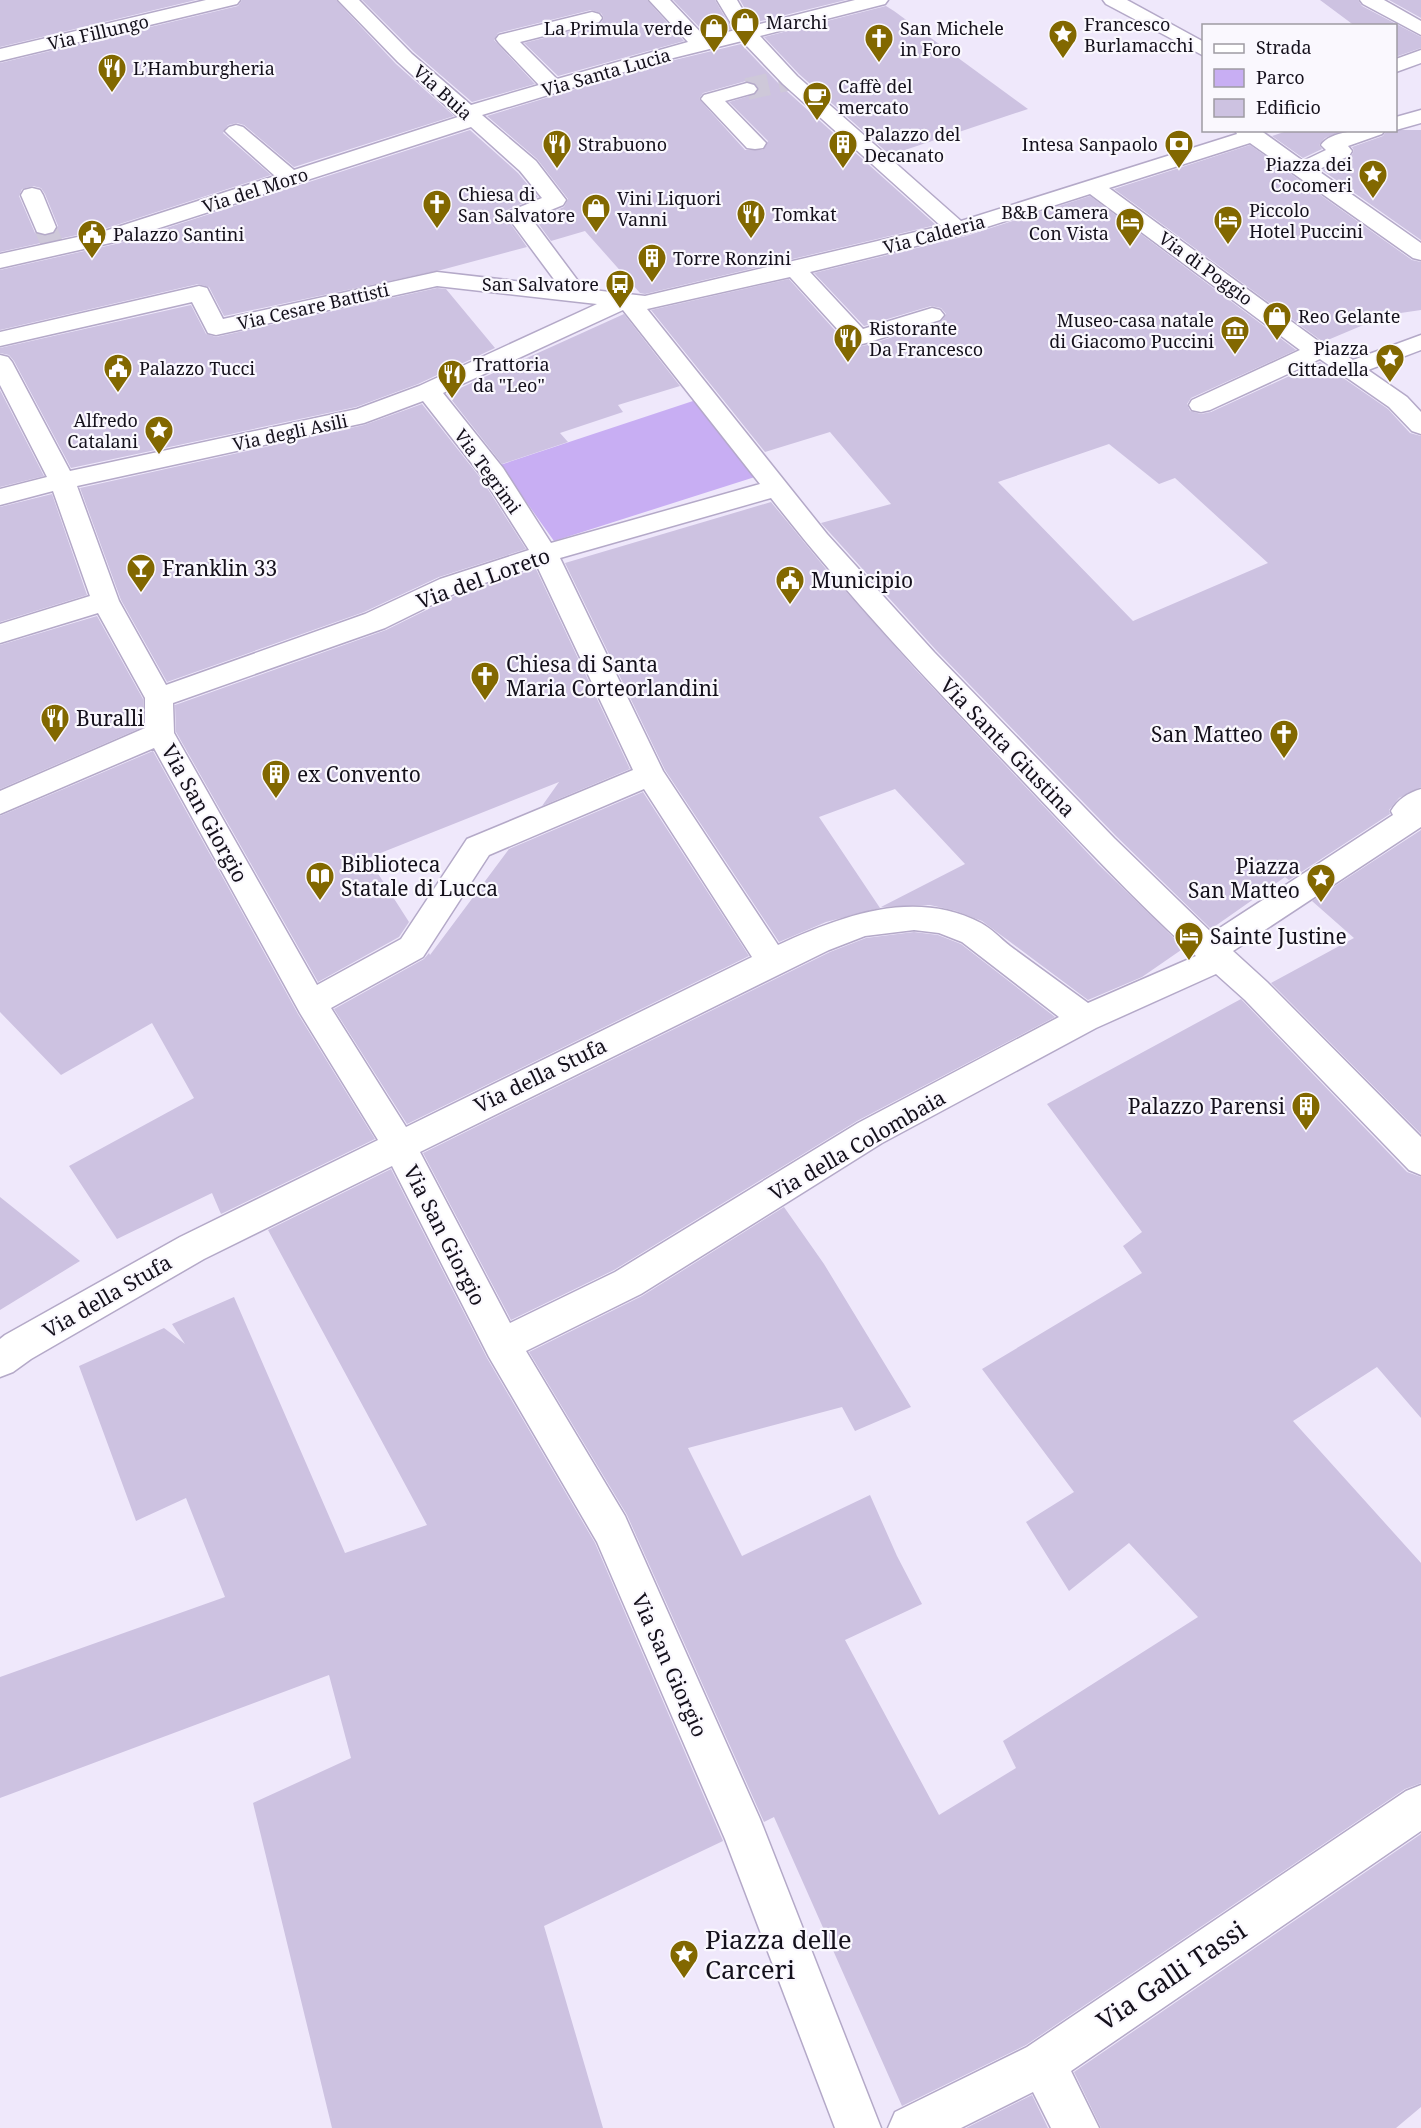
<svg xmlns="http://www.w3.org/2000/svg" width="1421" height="2128" font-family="'Noto Serif',serif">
<rect width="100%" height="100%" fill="#efe8fb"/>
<polygon fill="#c8aef3" points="696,400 758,476 554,541 500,465"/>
<g fill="#cdc2e1" fill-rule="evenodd">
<polygon points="0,0 196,0 0,47"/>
<path d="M242 0H336L396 64 454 116 294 167 244 125 237 123 228 125 223 133 271 175 104 229 0 252V63L238 6ZM33 186 41 188 45 194 58 226 54 234 44 236 35 233 19 196 22 189Z"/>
<polygon points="362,0 647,0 684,41 558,76 524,43 600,24 604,18 601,13 591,10 498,33 494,40 535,84 472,102 414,52"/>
<polygon points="673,0 715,0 732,29 707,35"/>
<polygon points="740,0 846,0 753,23"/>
<polygon points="1320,0 1358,0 1362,6 1421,37 1421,48 1398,56 1395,55 1395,26 1355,26"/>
<polygon points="1389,0 1421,0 1421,18"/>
<polygon points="886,6 894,11 1028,109 890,155 799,74 764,37"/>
<path d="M741 44 781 86 936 225 645 294 640 293 585 231 551 241 535 219 564 207 568 199 537 159 487 116 658 64ZM746 81 755 83 759 88 756 94 729 102 768 141 763 150H745L699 99 703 93Z"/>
<polygon points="470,130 518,173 538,197 509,209 505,216 527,247 441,270 224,316 209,287 198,284 0,330 0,270 120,243"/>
<polygon points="1290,130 1344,130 1325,138 1319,145 1322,149 1303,158 1272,136"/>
<polygon points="1387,130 1421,130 1421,240 1322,170 1350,158 1354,151 1352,147 1383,136"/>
<polygon points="1250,145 1412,260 1421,262 1421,310 1387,315 1323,342 1114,189"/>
<path d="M1090 196 1296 350 1191 398 1187 404 1190 411 1201 414 1211 412 1320 362 1388 409 1410 433 1421 436V787L1399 798 1389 810 1390 814 1289 880 1285 877 1211 929 1116 836 936 650 821 523 891 504 830 432 765 452 651 310 789 279 848 345 857 347 867 345 941 322 946 314 941 308 931 306 864 326 814 273 966 236ZM1109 444 1159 484 1175 478 1268 563 1133 621 998 482Z"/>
<polygon points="437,288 446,289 495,348 418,384 356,407 71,468 14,361 9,355 0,353 0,348 191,305 206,334 216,337"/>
<polygon points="624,314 680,386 618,405 623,412 560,433 568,442 502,464 447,394"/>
<polygon points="0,390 44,476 0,487"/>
<polygon points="422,404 482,480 526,549 439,577 364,612 167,682 121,600 80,488 364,425"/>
<polygon points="52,494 87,595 0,622 0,507"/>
<polygon points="771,502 826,569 915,669 1098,864 1184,948 1142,977 1088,1000 982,921 956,911 930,905 881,907 965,864 895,789 819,817 880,908 826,922 779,942 665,770 565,563"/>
<polygon points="536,569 630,769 542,806 559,782 368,858 409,922 399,937 318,982 176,732 175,705 386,630 461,593"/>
<polygon points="97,616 143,699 143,727 0,789 0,645"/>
<polygon points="153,751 298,1014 375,1139 221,1214 212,1193 117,1239 69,1166 194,1098 152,1023 61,1075 0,1012 0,816"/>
<polygon points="643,792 749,956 407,1124 334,1009 424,959 429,953 430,955 509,849"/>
<polygon points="1421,830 1421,1134 1271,983 1354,938 1312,901"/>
<polygon points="914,932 938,935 961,944 1055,1017 857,1121 614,1270 511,1320 423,1153 830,952 866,938"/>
<polygon points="1241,999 1407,1172 1421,1177 1421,1418 1377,1367 1293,1421 1421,1563 1421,1783 1405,1789 1026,2045 902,2106 774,1817 764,1822 627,1515 529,1352 642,1296 784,1207 824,1264 911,1407 855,1431 842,1407 688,1448 742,1556 870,1495 897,1556 922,1604 845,1640 939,1815 1016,1768 1003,1741 1198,1617 1129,1543 1069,1591 1026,1522 1074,1492 982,1369 1142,1273 1123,1246 1142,1232 1047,1104"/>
<polygon points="391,1169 487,1358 595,1543 723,1841 544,1926 603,2128 332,2128 253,1803 351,1758 329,1675 0,1798 0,1677 225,1597 186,1498 136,1521 79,1366 164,1328 185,1344 172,1324 234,1297 345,1553 427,1525 268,1230"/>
<polygon points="0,1197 80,1261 0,1310"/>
<polygon points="1421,1834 1421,2107 1396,2128 1101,2128 1074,2072"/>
<polygon points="1032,2095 1048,2128 966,2128"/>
</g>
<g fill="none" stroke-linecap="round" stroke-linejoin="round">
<g stroke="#cec8d9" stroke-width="22" stroke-dasharray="22 10" stroke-linecap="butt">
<polyline points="747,89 787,80"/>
<polyline points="45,227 52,244"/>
</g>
<g stroke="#b4a9c8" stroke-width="3">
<g id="street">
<polygon points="206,0 240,0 237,4 0,61 0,49"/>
<path d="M338 0H359L412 54 471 105 539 85 499 43 496 39 499 35 592 12 599 14 602 18 599 22 520 42 557 79 688 42 649 0H670L706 38 735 30 717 0H737L752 26 855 0H888L885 4 760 36 797 76 961 221 1237 134 1235 130H1260L1303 161 1326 150 1321 145C1332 129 1368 130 1385 130L1382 134 1348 146 1352 151 1349 156 1317 170 1421 243V260L1413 258 1250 143 1109 188 1325 346 1337 349 1353 360 1421 335V350L1368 370 1407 397 1421 412V434L1412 431 1389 407 1320 359 1210 410 1201 412 1192 410 1189 405 1192 400 1300 350 1090 194 965 234 810 272 863 329 932 308 940 310 944 315 940 320 866 343 858 345 850 343 790 277 647 309 827 534 934 652 1114 838 1212 933 1393 815 1391 811C1398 799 1408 793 1421 789V827L1233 951 1267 982 1421 1137V1175L1409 1170 1245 1000 1216 974 1096 1028 882 1143 641 1294 526 1351 625 1516 760 1819 881 2128H835L725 1839 597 1542 489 1357 392 1166 204 1259 31 1359 13 1372 0 1377V1339L5 1335 180 1237 378 1140 300 1013 154 748 0 814V791L145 728V698L98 613 0 643V624L90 596 53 491 0 505V489L47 477 0 385V355L8 357 12 362 70 471 357 409 419 386 597 304 437 286 216 335 208 333 192 302 0 346V332L199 286 207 288 223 319 437 272 559 286 507 216 510 211 542 198 520 171 471 127 119 241 0 268V254L105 231 275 176 229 135 225 131 229 127 236 125 243 127 294 170 458 117 398 62ZM742 41 783 84 941 226 645 296 584 289 531 218 563 205 566 200 536 161 482 115 657 62ZM623 310 760 484 551 543 503 468 443 393ZM423 401 484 479 529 550 440 579 365 614 166 685 119 601 77 486 364 423ZM771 498C844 592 926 679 1008 765 1069 830 1130 896 1196 956L1088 1003C1062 984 1036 965 1010 946 1000 938 992 929 981 923 914 888 841 916 778 945L663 771 560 558ZM537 566 633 770 467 839 401 939 317 985 174 733 173 703 385 628 460 591ZM644 789 752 957 406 1127 331 1008 423 957 489 855ZM914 930 939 933 962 942 1059 1017 858 1123 615 1272 510 1323 420 1152 829 950 865 936Z"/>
<polygon points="1103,0 1127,0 1204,42 1204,56 1106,4"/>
<polygon points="1360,0 1384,0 1421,21 1421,35 1363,4"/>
<polygon points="1421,50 1421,63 1396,72 1396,59"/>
<polygon points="747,83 754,85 757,89 754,93 725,101 766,143 763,148 755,149 747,148 701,99 704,95"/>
<polygon points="1421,110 1421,123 1396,130 1396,117"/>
<polygon points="32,188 40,190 43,195 56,227 53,232 45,234 37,232 21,195 24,190"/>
<polygon points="1421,1785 1421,1831 1071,2071 1099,2128 1051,2128 1033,2092 961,2128 888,2128 895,2112 1027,2047 1406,1791"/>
</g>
</g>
<use href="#street" fill="#fff" fill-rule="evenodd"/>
</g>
<defs>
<g id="shop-pin" transform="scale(1.5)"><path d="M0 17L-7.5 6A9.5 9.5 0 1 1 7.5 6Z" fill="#826800" stroke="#faf8fe"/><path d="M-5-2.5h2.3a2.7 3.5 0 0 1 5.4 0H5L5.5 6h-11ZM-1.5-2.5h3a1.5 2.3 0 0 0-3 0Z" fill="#fff"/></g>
<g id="sight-pin" transform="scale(1.5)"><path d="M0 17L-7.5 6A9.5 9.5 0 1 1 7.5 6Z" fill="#826800" stroke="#faf8fe"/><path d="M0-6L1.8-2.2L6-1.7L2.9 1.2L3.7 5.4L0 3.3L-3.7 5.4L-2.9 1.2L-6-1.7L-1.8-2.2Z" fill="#fff"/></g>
<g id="church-pin" transform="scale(1.5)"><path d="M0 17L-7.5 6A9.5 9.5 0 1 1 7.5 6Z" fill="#826800" stroke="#faf8fe"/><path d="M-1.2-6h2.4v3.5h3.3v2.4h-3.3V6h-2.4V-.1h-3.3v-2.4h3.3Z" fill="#fff"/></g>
<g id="restaurant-pin" transform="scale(1.5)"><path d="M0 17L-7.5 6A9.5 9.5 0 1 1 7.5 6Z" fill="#826800" stroke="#faf8fe"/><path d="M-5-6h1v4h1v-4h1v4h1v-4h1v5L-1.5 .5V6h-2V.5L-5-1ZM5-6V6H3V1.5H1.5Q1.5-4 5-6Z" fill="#fff"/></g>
<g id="cafe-pin" transform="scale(1.5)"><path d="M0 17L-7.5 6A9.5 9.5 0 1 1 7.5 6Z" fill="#826800" stroke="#faf8fe"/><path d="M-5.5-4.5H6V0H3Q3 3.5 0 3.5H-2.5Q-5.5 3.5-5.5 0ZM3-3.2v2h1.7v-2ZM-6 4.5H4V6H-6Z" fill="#fff"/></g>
<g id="building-pin" transform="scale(1.5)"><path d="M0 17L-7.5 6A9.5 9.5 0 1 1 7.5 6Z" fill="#826800" stroke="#faf8fe"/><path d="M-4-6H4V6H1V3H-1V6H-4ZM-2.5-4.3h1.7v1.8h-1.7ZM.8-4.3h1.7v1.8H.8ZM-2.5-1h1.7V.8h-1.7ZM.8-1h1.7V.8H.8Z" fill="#fff"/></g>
<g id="bank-pin" transform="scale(1.5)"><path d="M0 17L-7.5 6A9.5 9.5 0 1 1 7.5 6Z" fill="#826800" stroke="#faf8fe"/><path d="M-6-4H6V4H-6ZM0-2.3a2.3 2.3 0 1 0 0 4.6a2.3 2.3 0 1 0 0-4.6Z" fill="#fff"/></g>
<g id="hotel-pin" transform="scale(1.5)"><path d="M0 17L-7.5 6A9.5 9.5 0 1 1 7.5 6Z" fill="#826800" stroke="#faf8fe"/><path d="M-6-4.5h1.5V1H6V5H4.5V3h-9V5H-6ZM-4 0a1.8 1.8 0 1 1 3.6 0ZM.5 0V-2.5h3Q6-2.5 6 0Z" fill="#fff"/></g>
<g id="civic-pin" transform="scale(1.5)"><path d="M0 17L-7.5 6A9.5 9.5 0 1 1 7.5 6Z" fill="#826800" stroke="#faf8fe"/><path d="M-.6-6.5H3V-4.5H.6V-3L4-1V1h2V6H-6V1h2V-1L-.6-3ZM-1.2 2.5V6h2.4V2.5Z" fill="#fff"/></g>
<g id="bus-pin" transform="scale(1.5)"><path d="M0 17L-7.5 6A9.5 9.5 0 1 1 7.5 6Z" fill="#826800" stroke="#faf8fe"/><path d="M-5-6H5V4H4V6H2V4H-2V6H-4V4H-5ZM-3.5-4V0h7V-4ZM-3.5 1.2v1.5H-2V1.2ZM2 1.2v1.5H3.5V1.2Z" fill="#fff"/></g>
<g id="museum-pin" transform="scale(1.5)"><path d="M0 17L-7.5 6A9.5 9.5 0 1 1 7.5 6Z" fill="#826800" stroke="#faf8fe"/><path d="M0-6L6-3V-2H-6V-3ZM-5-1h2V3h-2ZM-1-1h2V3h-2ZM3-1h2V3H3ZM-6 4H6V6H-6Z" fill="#fff"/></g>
<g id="bar-pin" transform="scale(1.5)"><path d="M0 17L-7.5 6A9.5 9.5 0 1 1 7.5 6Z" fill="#826800" stroke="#faf8fe"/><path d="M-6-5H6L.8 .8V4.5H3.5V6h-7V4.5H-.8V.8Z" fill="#fff"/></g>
<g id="library-pin" transform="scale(1.5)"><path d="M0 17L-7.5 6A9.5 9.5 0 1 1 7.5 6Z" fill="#826800" stroke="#faf8fe"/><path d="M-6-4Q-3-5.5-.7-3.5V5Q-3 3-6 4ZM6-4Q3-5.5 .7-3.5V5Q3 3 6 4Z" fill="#fff"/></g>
</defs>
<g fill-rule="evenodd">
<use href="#shop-pin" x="745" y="22"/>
<use href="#shop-pin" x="714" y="28"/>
<use href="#sight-pin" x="1063" y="34"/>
<use href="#church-pin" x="879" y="38"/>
<use href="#restaurant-pin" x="112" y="68"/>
<use href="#cafe-pin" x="817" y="96"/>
<use href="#restaurant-pin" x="557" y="144"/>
<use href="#building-pin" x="843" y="144"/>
<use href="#bank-pin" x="1179" y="144"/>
<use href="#sight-pin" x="1373" y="174"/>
<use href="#church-pin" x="437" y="204"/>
<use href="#shop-pin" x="596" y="208"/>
<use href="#restaurant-pin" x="751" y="214"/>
<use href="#hotel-pin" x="1228" y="220"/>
<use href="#hotel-pin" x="1130" y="222"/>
<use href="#civic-pin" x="92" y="234"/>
<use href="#building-pin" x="652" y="258"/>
<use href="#bus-pin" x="620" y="284"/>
<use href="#shop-pin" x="1277" y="316"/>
<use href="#museum-pin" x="1235" y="330"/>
<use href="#restaurant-pin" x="848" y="338"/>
<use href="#sight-pin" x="1390" y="358"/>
<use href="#civic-pin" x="118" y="368"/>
<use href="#restaurant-pin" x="452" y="374"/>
<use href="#sight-pin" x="159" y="430"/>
<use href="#bar-pin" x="141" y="568"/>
<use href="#civic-pin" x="790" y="580"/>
<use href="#church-pin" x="485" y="676"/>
<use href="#restaurant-pin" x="55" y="718"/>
<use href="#church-pin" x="1284" y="734"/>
<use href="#building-pin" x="276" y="774"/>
<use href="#library-pin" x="320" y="876"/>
<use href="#sight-pin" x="1321" y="878"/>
<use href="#hotel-pin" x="1189" y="936"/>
<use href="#building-pin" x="1306" y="1106"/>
<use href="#sight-pin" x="684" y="1954"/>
</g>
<g text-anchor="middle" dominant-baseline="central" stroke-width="4.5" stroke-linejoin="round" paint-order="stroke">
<g font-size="18" fill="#14101b" stroke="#faf8fe" text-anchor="start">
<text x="766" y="22">Marchi</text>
<text x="1084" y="24">Francesco<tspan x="1084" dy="21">Burlamacchi</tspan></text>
<text x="693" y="28" text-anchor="end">La Primula verde</text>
<text x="900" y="28">San Michele<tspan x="900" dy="21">in Foro</tspan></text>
<text x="133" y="68">L’Hamburgheria</text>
<text x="838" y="86">Caffè del<tspan x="838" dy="21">mercato</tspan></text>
<text x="864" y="134">Palazzo del<tspan x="864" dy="21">Decanato</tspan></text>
<text x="578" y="144">Strabuono</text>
<text x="1158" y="144" text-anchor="end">Intesa Sanpaolo</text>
<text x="1352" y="164" text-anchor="end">Piazza dei<tspan x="1352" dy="21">Cocomeri</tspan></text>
<text x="458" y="194">Chiesa di<tspan x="458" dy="21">San Salvatore</tspan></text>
<text x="617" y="198">Vini Liquori<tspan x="617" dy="21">Vanni</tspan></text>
<text x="1249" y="210">Piccolo<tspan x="1249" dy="21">Hotel Puccini</tspan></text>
<text x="1109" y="212" text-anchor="end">B&amp;B Camera<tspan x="1109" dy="21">Con Vista</tspan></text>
<text x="772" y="214">Tomkat</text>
<text x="113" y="234">Palazzo Santini</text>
<text x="673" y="258">Torre Ronzini</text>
<text x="599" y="284" text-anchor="end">San Salvatore</text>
<text x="1298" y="316">Reo Gelante</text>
<text x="1214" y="320" text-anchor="end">Museo-casa natale<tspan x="1214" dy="21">di Giacomo Puccini</tspan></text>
<text x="869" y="328">Ristorante<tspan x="869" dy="21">Da Francesco</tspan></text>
<text x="1369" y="348" text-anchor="end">Piazza<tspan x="1369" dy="21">Cittadella</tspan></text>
<text x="473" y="364">Trattoria<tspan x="473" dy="21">da "Leo"</tspan></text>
<text x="139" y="368">Palazzo Tucci</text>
<text x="138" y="420" text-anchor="end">Alfredo<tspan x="138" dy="21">Catalani</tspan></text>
</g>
<g font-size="18" fill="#14101b" stroke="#faf8fe">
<text transform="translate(98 32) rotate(-13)">Via Fillungo</text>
<text transform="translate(606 72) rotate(-16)">Via Santa Lucia</text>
<text transform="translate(443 92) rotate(42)">Via Buia</text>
<text transform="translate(255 190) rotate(-18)">Via del Moro</text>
<text transform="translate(934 234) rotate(-15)">Via Calderia</text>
<text transform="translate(1206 268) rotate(36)">Via di Poggio</text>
<text transform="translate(313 306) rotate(-13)">Via Cesare Battisti</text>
<text transform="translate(290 432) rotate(-12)">Via degli Asili</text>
<text transform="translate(488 471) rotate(54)">Via Tegrimi</text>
</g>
<g font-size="21" fill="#14101b" stroke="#faf8fe" text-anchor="start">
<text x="162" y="568">Franklin 33</text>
<text x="811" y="580">Municipio</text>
<text x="506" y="664">Chiesa di Santa<tspan x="506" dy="24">Maria Corteorlandini</tspan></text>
<text x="76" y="718">Buralli</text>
<text x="1263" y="734" text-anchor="end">San Matteo</text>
<text x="297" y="774">ex Convento</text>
<text x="341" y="864">Biblioteca<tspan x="341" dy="24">Statale di Lucca</tspan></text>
<text x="1300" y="866" text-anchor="end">Piazza<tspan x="1300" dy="24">San Matteo</tspan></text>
<text x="1210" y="936">Sainte Justine</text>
<text x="1285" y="1106" text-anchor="end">Palazzo Parensi</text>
</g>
<g font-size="21" fill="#14101b" stroke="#faf8fe">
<text transform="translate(483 578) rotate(-20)">Via del Loreto</text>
<text transform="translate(1008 747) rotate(46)">Via Santa Giustina</text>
<text transform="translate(205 813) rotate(61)">Via San Giorgio</text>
<text transform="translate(540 1075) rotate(-26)">Via della Stufa</text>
<text transform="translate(857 1145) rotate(-30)">Via della Colombaia</text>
<text transform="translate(445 1235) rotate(63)">Via San Giorgio</text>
<text transform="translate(107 1296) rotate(-30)">Via della Stufa</text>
<text transform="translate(670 1665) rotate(66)">Via San Giorgio</text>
</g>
<g font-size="26" fill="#14101b" stroke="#faf8fe" text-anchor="start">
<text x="705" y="1939">Piazza delle<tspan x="705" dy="30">Carceri</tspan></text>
</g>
<g font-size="26" fill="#14101b" stroke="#faf8fe">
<text transform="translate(1171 1975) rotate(-34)">Via Galli Tassi</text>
</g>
</g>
<rect x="1202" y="24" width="195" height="108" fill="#faf8fe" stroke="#9e9ba3" stroke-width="1.5"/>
<rect x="1214" y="44" width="30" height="9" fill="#ffffff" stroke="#9e9ba3" stroke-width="1.5"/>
<text x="1256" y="54" font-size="18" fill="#14101b">Strada</text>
<rect x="1214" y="69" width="30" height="18" fill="#c8aef3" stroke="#9e9ba3" stroke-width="1.5"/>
<text x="1256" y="84" font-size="18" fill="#14101b">Parco</text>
<rect x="1214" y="99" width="30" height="18" fill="#cdc2e1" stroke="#9e9ba3" stroke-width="1.5"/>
<text x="1256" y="114" font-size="18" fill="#14101b">Edificio</text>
</svg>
